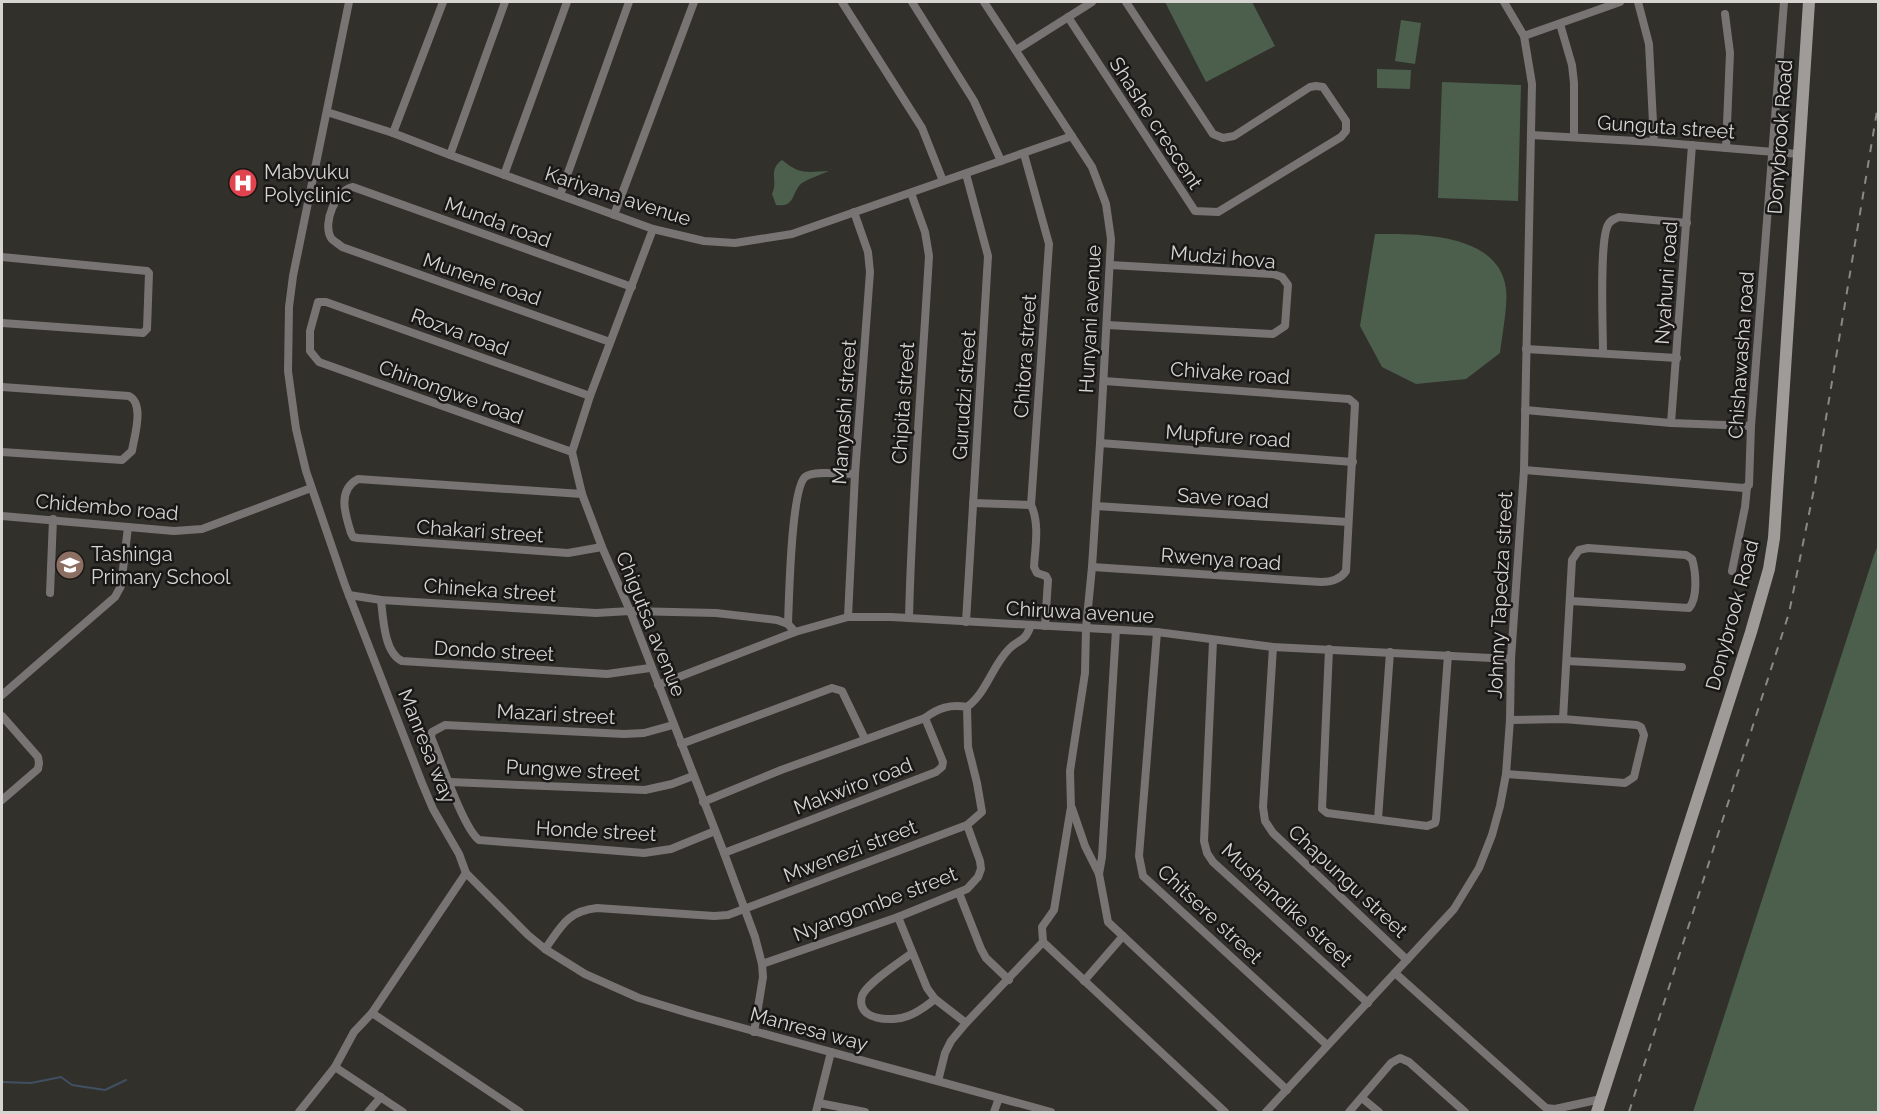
<svg xmlns="http://www.w3.org/2000/svg" width="1880" height="1114" font-family="Raleway,sans-serif">
<rect width="100%" height="100%" fill="#31302b"/>
<g fill="#4b5f4c">
<polygon points="1165,2 1252,2 1275,46 1206,82"/>
<polygon points="1401,20 1421,23 1415,64 1395,61"/>
<polygon points="1377,69 1411,70 1410,89 1377,88"/>
<polygon points="1442,82 1521,85 1518,201 1438,198"/>
<path d="M782 160C800 175 807 172 829 171 820 175 810 178 802 183 791 192 796 208 776 205L772 194C779 180 767 171 782 160Z"/>
<path d="M1375 234C1417 234 1499 232 1506 289 1508 304 1502 337 1500 353L1466 379 1416 384 1382 367 1360 326Z"/>
<polygon points="1878,545 1878,1112 1693,1112 1874,555"/>
</g>
<g fill="none" stroke-linecap="round" stroke-linejoin="round">
<polyline stroke="#405062" stroke-width="2" points="2,1082 31,1083 61,1077 72,1085 105,1090 126,1080"/>
<g stroke="#777473" stroke-width="8">
<polyline points="349,2 293,276 289,307 288,371 296,429 306,471 345,585 422,783 433,809 459,854 466,873 528,935 545,949 585,974 639,998 695,1015 1051,1112"/>
<polyline points="842,2 922,128 943,181"/>
<polyline points="912,2 974,101 1001,161"/>
<polyline points="984,2 1092,167 1106,204 1111,239 1100,443 1092,567 1086,628 1085,673 1070,771 1071,807 1054,910 1042,927 1043,942"/>
<polyline points="1638,2 1649,44 1654,142"/>
<polyline points="1725,14 1730,53 1726,148"/>
<polyline points="1068,17 1195,211 1218,212 1341,137 1346,131 1346,121 1323,87 1316,86 1310,87 1234,136 1223,138 1213,134 1126,2"/>
<polyline points="1560,24 1572,65 1574,83 1574,137"/>
<polyline points="1524,36 1620,2"/>
<polyline points="1016,50 1092,2"/>
<polyline points="327,112 393,133 450,155 653,229 704,241 735,243 792,234 1072,136"/>
<polyline points="393,133 443,2"/>
<polyline points="1531,135 1654,142 1798,154"/>
<polyline points="450,155 505,2"/>
<polyline points="504,175 567,2"/>
<polyline points="560,195 629,2"/>
<polyline points="614,215 694,2"/>
<polyline points="653,229 590,396 572,452 582,494 602,547 630,611 724,853 755,937 762,964 763,977 754,1032"/>
<polyline points="2,257 147,271 149,273 147,329 143,333 2,323"/>
<polyline points="1107,325 1273,334 1285,326 1288,285 1282,277 1273,274 1110,265"/>
<path d="M610 342 342 247C339 244 333 241 331 238 322 223 336 190 353 187L632 287"/>
<polyline points="1526,349 1677,358"/>
<path d="M1603 352C1603 328 1599 241 1608 225 1610 220 1614 219 1619 217L1687 223"/>
<path d="M2 387 129 396C145 404 134 437 132 451L122 460 2 452"/>
<polyline points="1525,410 1671,423 1751,426"/>
<polyline points="1671,423 1692,145"/>
<polyline points="1100,443 1353,462"/>
<polyline points="572,452 319,362 310,351 310,331 318,302 326,302 590,396"/>
<polyline points="1524,470 1744,488 1749,485 1751,426 1784,2"/>
<path d="M582 494 358 479C337 490 345 514 351 533L353 537 358 538 568 553 602 547"/>
<polyline points="973,503 1031,505 1049,244 1024,154"/>
<path d="M1031 505C1040 524 1035 548 1034 567L1037 573 1046 576 1048 580 1045 626"/>
<polyline points="1096,506 1348,522"/>
<polyline points="2,516 174,531 202,529 311,488"/>
<path d="M1092 567 1321 582C1331 582 1340 580 1346 571L1355 404 1349 399 1104 381"/>
<polyline points="1732,571 1745,507 1747,487"/>
<polyline points="50,593 53,519"/>
<polyline points="349,595 381,600 596,613 630,611 716,613 777,620 788,624 795,632"/>
<path d="M381 600C383 617 384 653 402 661L607 674 650 668"/>
<polyline points="848,617 855,474 870,272 868,252 854,212"/>
<path d="M909 618C912 497 922 376 929 256L925 232 911 193"/>
<polyline points="966,622 988,256 966,174"/>
<path d="M788 624C789 600 791 490 805 477 813 470 843 474 855 474"/>
<polyline points="1157,632 1139,856 1143,876 1327,1045"/>
<polyline points="1213,641 1204,841 1207,853 1213,862 1368,1003"/>
<polyline points="1273,647 1263,807 1265,821 1273,833 1407,960"/>
<polyline points="1329,649 1322,809 1327,813 1427,826 1435,823 1436,819 1448,655"/>
<polyline points="1567,661 1682,667"/>
<polyline points="658,685 795,632 848,617 891,617 1086,628 1157,632 1273,647 1511,659"/>
<polyline points="2,695 115,597 121,586 128,527"/>
<path d="M967 707C987 692 992 666 1009 649 1021 637 1024 644 1031 625"/>
<polyline points="2,716 38,757 39,763 38,769 2,800"/>
<path d="M1563 719 1572 560 1579 550 1588 548 1686 555 1692 559C1696 572 1698 598 1689 608L1571 601"/>
<path d="M673 725 644 733 624 734 445 725 432 732 431 737C440 758 463 828 479 840L644 853 671 849 715 831"/>
<polyline points="681,744 832,688 842,691 865,739"/>
<polyline points="1506,774 1625,783 1634,777 1644,735 1641,727 1637,725 1563,719 1510,720"/>
<polyline points="450,782 645,790 672,784 693,776"/>
<polyline points="1072,808 1085,846 1099,874 1108,922 1287,1090"/>
<polyline points="1378,819 1390,652"/>
<polyline points="724,853 936,772 942,767 943,762 925,718"/>
<polyline points="1099,874 1102,857 1116,630"/>
<polyline points="959,893 981,949 986,958 1009,980"/>
<polyline points="898,917 927,988 935,999 966,1023"/>
<path d="M545 949C561 927 567 911 597 908L714 916 728 915 967 825 982 812 977 783 968 747 967 707C950 704 938 708 925 718L781 770 703 802"/>
<path d="M912 953C901 961 866 984 862 996 855 1021 893 1022 908 1016 919 1012 926 1006 935 999"/>
<polyline points="762,964 898,917 967,889 978,877 981,869 980,861 967,825"/>
<polyline points="1395,973 1546,1108 1555,1109 1601,1099"/>
<polyline points="1084,981 1123,936"/>
<polyline points="372,1013 520,1112"/>
<polyline points="335,1067 403,1112"/>
<polyline points="938,1081 945,1053 951,1041 966,1023 1043,942 1225,1112"/>
<polyline points="1362,1098 1379,1112"/>
<polyline points="819,1103 865,1112"/>
<polyline points="299,1112 335,1067 354,1032 372,1013 466,873"/>
<polyline points="368,1112 381,1097"/>
<polyline points="816,1112 831,1052"/>
<polyline points="994,1112 999,1098"/>
<polyline points="1266,1112 1454,909 1479,868 1492,835 1500,806 1506,774 1510,720 1511,659 1524,470 1532,84 1524,36 1504,2"/>
<polyline points="1349,1112 1391,1063 1400,1058 1409,1062 1465,1112"/>
</g>
<polyline stroke="#9f9b99" stroke-width="12" points="1597,1112 1751,632 1769,569 1774,538 1809,2"/>
<polyline stroke="#8a8986" stroke-width="2" stroke-dasharray="8 8" stroke-linecap="butt" points="1629,1112 1789,613 1815,484 1878,105"/>
</g>
<defs>
<g id="hospital-disc" transform="scale(1.5)"><circle r="9.5" fill="#e0444e" stroke="#191816"/><path d="M-5-5h3v3.5h4V-5h3V5h-3V1.5h-4V5h-3Z" fill="#fff"/></g>
<g id="school-disc" transform="scale(1.5)"><circle r="9.5" fill="#8d6e63" stroke="#191816"/><path d="M0-5L7-2L0 1L-7-2ZM-4 1L0 2.5L4 1V4Q0 6-4 4Z" fill="#fff"/></g>
</defs>
<g fill-rule="evenodd">
<use href="#hospital-disc" x="243" y="183"/>
<use href="#school-disc" x="70" y="565"/>
</g>
<g text-anchor="middle" dominant-baseline="central" stroke-width="5" stroke-linejoin="round" paint-order="stroke">
<g font-size="20" fill="#d5d4d1" stroke="#191816">
<text transform="translate(1156 123) rotate(57)">Shashe crescent</text>
<text transform="translate(1666 127) rotate(4)">Gunguta street</text>
<text transform="translate(1780 137) rotate(-86)">Donybrook Road</text>
<text transform="translate(618 196) rotate(18)">Kariyana avenue</text>
<text transform="translate(498 222) rotate(20)">Munda road</text>
<text transform="translate(1223 257) rotate(5)">Mudzi hova</text>
<text transform="translate(482 279) rotate(19)">Munene road</text>
<text transform="translate(1666 283) rotate(-86)">Nyahuni road</text>
<text transform="translate(1090 319) rotate(-87)">Hunyani avenue</text>
<text transform="translate(460 332) rotate(20)">Rozva road</text>
<text transform="translate(1741 355) rotate(-86)">Chishawasha road</text>
<text transform="translate(1025 356) rotate(-86)">Chitora street</text>
<text transform="translate(1230 373) rotate(4)">Chivake road</text>
<text transform="translate(451 392) rotate(20)">Chinongwe road</text>
<text transform="translate(964 395) rotate(-86)">Gurudzi street</text>
<text transform="translate(903 403) rotate(-86)">Chipita street</text>
<text transform="translate(844 412) rotate(-86)">Manyashi street</text>
<text transform="translate(1228 436) rotate(4)">Mupfure road</text>
<text transform="translate(1223 498) rotate(4)">Save road</text>
<text transform="translate(107 507) rotate(5)">Chidembo road</text>
<text transform="translate(480 531) rotate(4)">Chakari street</text>
<text transform="translate(1221 559) rotate(4)">Rwenya road</text>
<text transform="translate(490 590) rotate(4)">Chineka street</text>
<text transform="translate(1500 595) rotate(-87)">Johnny Tapedza street</text>
<text transform="translate(1080 612) rotate(3)">Chiruwa avenue</text>
<text transform="translate(1732 615) rotate(-75)">Donybrook Road</text>
<text transform="translate(651 624) rotate(68)">Chigutsa avenue</text>
<text transform="translate(494 651) rotate(3)">Dondo street</text>
<text transform="translate(556 714) rotate(3)">Mazari street</text>
<text transform="translate(427 746) rotate(68)">Manresa way</text>
<text transform="translate(573 770) rotate(3)">Pungwe street</text>
<text transform="translate(853 786) rotate(-21)">Makwiro road</text>
<text transform="translate(596 831) rotate(3)">Honde street</text>
<text transform="translate(850 851) rotate(-21)">Mwenezi street</text>
<text transform="translate(1348 881) rotate(43)">Chapungu street</text>
<text transform="translate(875 904) rotate(-21)">Nyangombe street</text>
<text transform="translate(1287 905) rotate(43)">Mushandike street</text>
<text transform="translate(1210 914) rotate(43)">Chitsere street</text>
<text transform="translate(809 1029) rotate(15)">Manresa way</text>
</g>
<g font-size="20" fill="#d5d4d1" stroke="#191816" text-anchor="start">
<text x="264" y="172">Mabvuku<tspan x="264" dy="23">Polyclinic</tspan></text>
<text x="91" y="554">Tashinga<tspan x="91" dy="23">Primary School</tspan></text>
</g>
</g>
<rect width="1880" height="1114" fill="none" stroke="#d5d4d1" stroke-width="6"/>
</svg>
